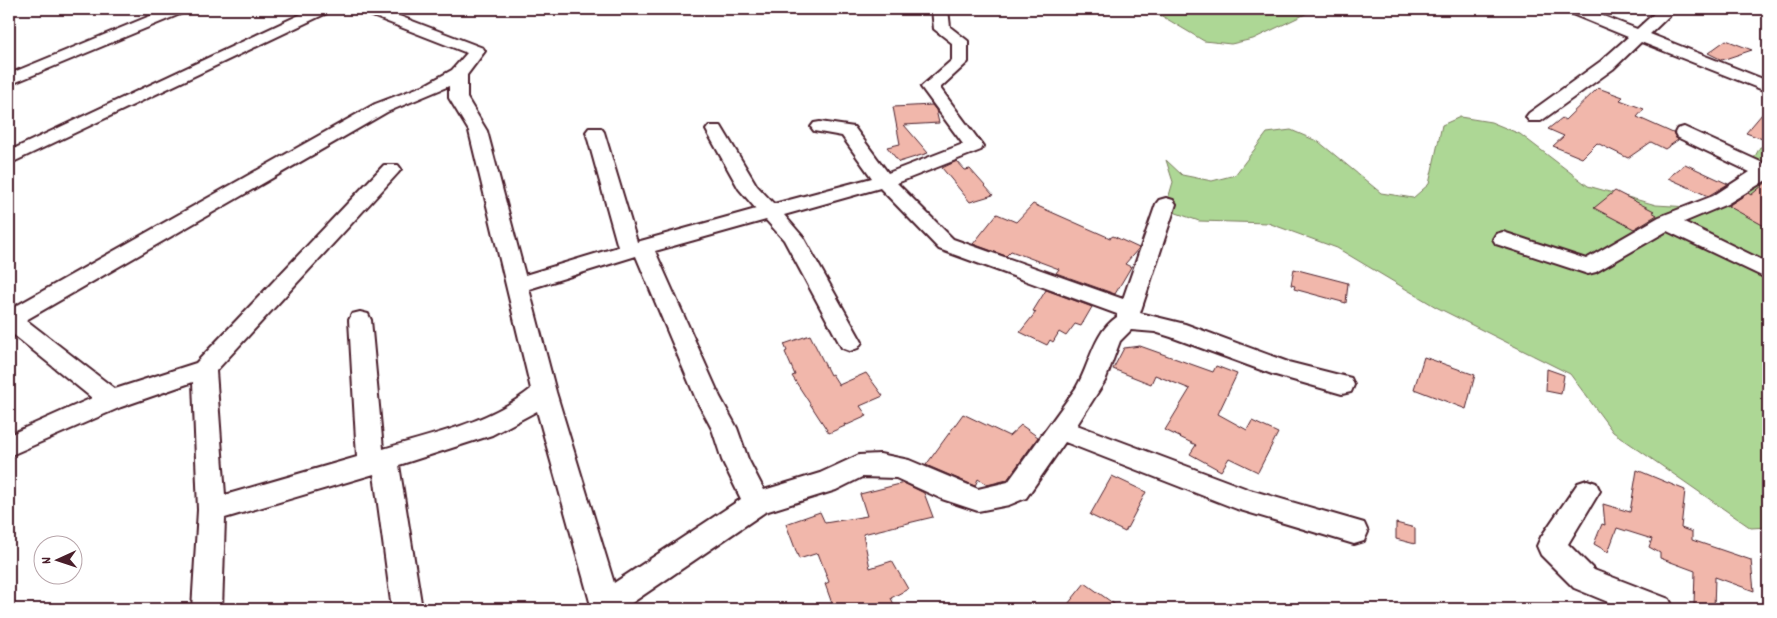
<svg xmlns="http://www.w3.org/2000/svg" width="1777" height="618" font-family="Dekko,sans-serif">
<rect width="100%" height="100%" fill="#fff"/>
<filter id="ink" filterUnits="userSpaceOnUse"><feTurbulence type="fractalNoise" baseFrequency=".02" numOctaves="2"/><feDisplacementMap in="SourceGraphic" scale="10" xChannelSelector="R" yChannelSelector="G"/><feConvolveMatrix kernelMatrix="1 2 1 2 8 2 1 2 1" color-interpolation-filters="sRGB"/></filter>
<g filter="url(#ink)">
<g fill="#add795" stroke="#7c7b60">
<polygon points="1150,9 1316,9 1253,39 1231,44 1204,41"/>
<polygon points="1460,117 1491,122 1520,134 1588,186 1656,205 1689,207 1734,196 1760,147 1768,147 1768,527 1751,528 1613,432 1570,374 1436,307 1337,248 1268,223 1199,221 1165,209 1173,182 1166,160 1182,175 1212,181 1235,175 1267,133 1291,130 1319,142 1381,193 1413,198 1429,184 1442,125"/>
</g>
<g fill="#f1b7ab" stroke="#4a1f2b">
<polygon points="1726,40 1752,50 1722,60 1708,53"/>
<polygon points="1598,88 1623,97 1620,100 1644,109 1637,117 1673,133 1678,140 1665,149 1651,142 1628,158 1597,143 1582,158 1553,146 1564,136 1548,129 1562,118 1565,120"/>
<polygon points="932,105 936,110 939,123 904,125 928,153 899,162 887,147 900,144 893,107"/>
<polygon points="1768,107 1768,141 1746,133"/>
<polygon points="957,161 965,170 970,169 993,195 970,202 942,168"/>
<polygon points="1685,164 1728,184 1708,196 1668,178"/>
<polygon points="1768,181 1768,228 1728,206 1748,193 1751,195"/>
<polygon points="1615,191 1654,211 1652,212 1657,215 1634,229 1594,208"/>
<polygon points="1033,204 1110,238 1113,236 1139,248 1125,264 1131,267 1115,294 1056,273 1059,269 1011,251 1006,256 973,244 997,214 1016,222"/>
<polygon points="1294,269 1348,283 1346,303 1294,289 1295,286 1291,285"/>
<polygon points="1046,290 1092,307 1081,326 1075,324 1066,336 1059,332 1053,342 1050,340 1047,345 1020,332 1036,312 1033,311"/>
<polygon points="810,335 830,375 832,374 839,385 866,373 883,396 860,406 867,416 847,425 844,424 845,426 829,433 792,376 795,375 785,352 787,351 784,344"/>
<polygon points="1140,346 1213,372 1216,366 1237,374 1218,414 1247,430 1252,421 1278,433 1258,472 1229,458 1221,471 1190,454 1196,445 1165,430 1190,389 1155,375 1151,384 1113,369 1124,348"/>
<polygon points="1424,357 1475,375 1466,409 1414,389"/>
<polygon points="1547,369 1564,375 1561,394 1546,391"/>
<polygon points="963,414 1009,436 1021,425 1038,437 1007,480 987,485 978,479 975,486 926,465"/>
<polygon points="1637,470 1685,490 1681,528 1692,532 1692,540 1751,560 1754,591 1715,577 1714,609 1704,609 1694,605 1695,571 1660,558 1660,553 1649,547 1652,539 1617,528 1608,552 1594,544 1602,524 1605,525 1603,504 1630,512"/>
<polygon points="1112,476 1146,492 1125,532 1090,515"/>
<polygon points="904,483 924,493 933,517 863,534 870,568 892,561 908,589 891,598 896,609 834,609 825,584 829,582 818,553 799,559 786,524 820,512 825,523 867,516 860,494"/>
<polygon points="1396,523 1415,528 1415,544 1396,539"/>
<polygon points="1085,583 1121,609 1064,609"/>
</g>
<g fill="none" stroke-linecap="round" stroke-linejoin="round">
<g stroke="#4a1f2b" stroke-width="4">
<g id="minor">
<polygon points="167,9 188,9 185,12 9,85 9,74"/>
<polygon points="312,9 332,9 329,12 9,164 9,151"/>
<path d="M359 9H381L483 48 485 51 467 75V98L487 131 525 275 618 247 586 132 589 128H601L604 132 637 242 756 209 739 189 706 130 709 126H721L757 186 774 204 872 178 842 136 814 131 811 127 814 123 820 122 854 127 888 173 963 144 921 87 952 60V43L934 29 932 9H948L950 27 968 41V62L940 88 983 146 981 150 897 183 953 239 1123 299 1156 204 1159 200 1166 198 1173 200 1176 204 1140 313 1185 324 1288 362 1351 378 1354 385 1351 392 1342 394 1272 374 1171 337 1155 332 1131 330 1120 341 1105 381 1077 425 1250 490 1364 523 1368 532 1364 541 1354 544 1237 509 1065 442 1026 498 1009 505 978 511 942 499 896 478 862 477 836 490 765 512 623 609H592L537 411 492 435 399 465 422 609H392L374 474 225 518 222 609H192L198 510 193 382 121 407 9 456V435L92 398 9 331V310L375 104 425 85 452 70 467 53 362 12ZM449 86V98L469 131 531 389C489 423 433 434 383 449L371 320 368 314 360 312 352 314 349 320 357 457 225 495 216 371 398 173 401 169 398 165H384L196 363 115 389 26 320 387 112ZM880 188 939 249 1117 314V317C1093 333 1090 365 1076 388L1008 482 978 489 909 460 880 454 859 455 820 473 764 490 748 459 737 428 720 397 655 251 766 220 784 240 842 348 850 351 858 348 862 342 803 237 784 215ZM636 256 696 399 712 429 722 460 741 499 614 583 556 392 529 289Z"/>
<polygon points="1564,9 1585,9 1637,29 1659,9 1676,9 1650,34 1768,81 1768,92 1641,42 1613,69 1541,121 1529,121 1526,117 1529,113 1601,61 1628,37 1567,12"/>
<polygon points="1684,127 1765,164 1768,163 1768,179 1727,204 1684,222 1768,263 1768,279 1667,231 1596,272 1588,274 1496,244 1493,239 1496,234 1503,232 1586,259 1659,217 1713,196 1750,172 1677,137 1675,133 1677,129"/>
<polygon points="1587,480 1596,483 1600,491 1568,544 1594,570 1669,599 1674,609 1625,609 1574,588 1541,555 1537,546 1541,537 1578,483"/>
</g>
</g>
<use href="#minor" fill="#fff" fill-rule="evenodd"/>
</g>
</g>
<rect width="1777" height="618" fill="none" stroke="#fff" stroke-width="30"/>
<rect x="15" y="15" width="1747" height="588" fill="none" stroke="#4a1f2b" stroke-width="2" filter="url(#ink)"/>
<g transform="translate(58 560) rotate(267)"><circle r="24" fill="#ffffff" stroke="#b7a5aa"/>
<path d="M0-4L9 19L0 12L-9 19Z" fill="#4a1f2b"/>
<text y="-8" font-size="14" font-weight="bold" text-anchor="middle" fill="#4a1f2b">N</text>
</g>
</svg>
